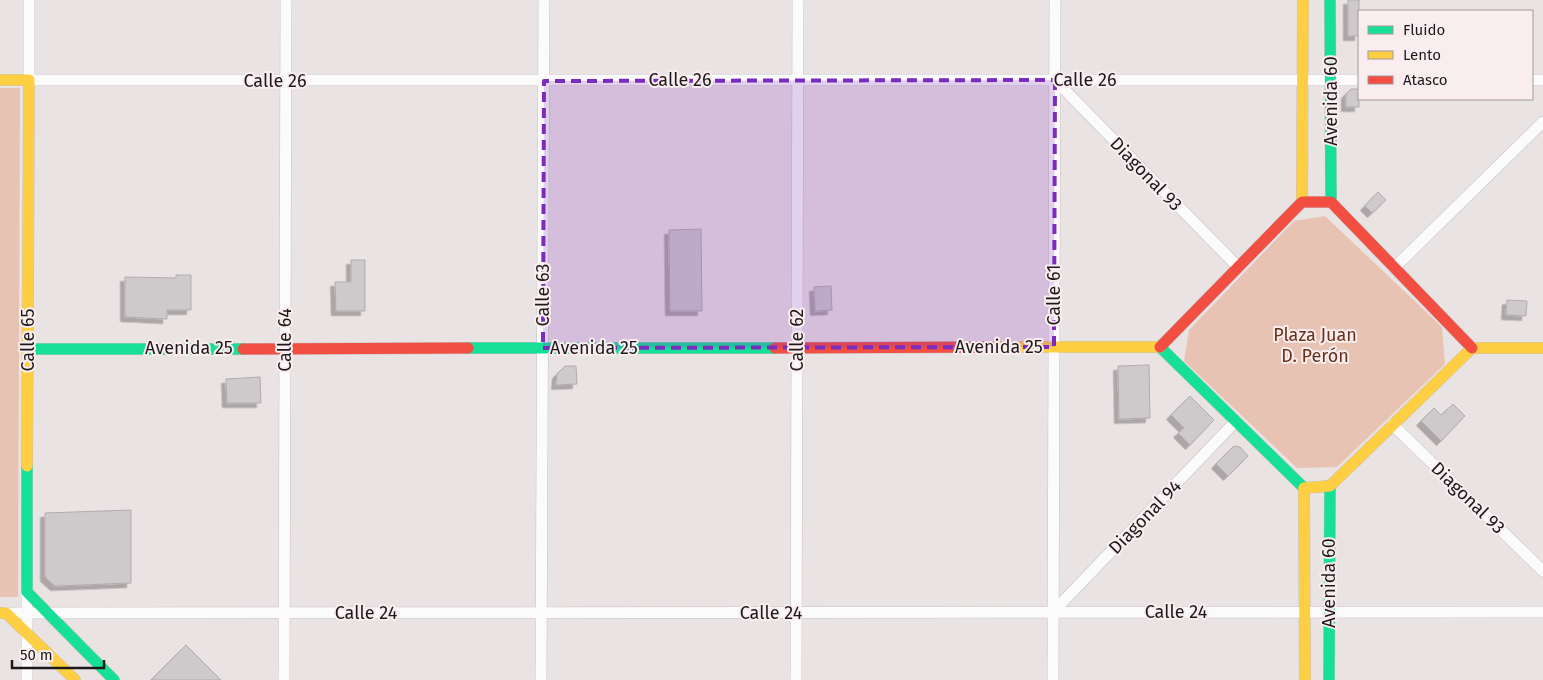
<svg xmlns="http://www.w3.org/2000/svg" width="1543" height="680" font-family="'Fira Sans',sans-serif">
<defs>
<filter id="shadow"><feDropShadow dx="-4.5" dy="4.5" stdDeviation="0" flood-color="#0004"/></filter>
</defs>
<rect width="100%" height="100%" fill="#eae3e4"/>
<g fill="#e8c2b2">
<polygon points="0,88 20,88 18,597 0,597"/>
<polygon points="1325,216 1442,327 1445,364 1337,467 1297,468 1184,361 1189,330 1294,221"/>
</g>
<g fill="#cecacb" stroke="#b1abad" filter="url(#shadow)">
<rect x="1348" y="0" width="11" height="36"/>
<polygon points="1351,89 1359,89 1359,107 1346,107 1346,94"/>
<polygon points="1378,192 1386,200 1372,213 1365,206"/>
<polygon points="701,229 702,311 670,311 669,230"/>
<polygon points="351,260 365,260 365,311 336,311 335,282 351,282"/>
<polygon points="176,275 191,275 191,310 167,310 167,319 125,317 125,277 176,278"/>
<polygon points="831,286 832,310 815,311 814,287"/>
<polygon points="1507,300 1527,301 1526,316 1506,315"/>
<polygon points="1149,365 1150,418 1119,419 1118,366"/>
<polygon points="565,366 576,366 577,384 556,385 557,374"/>
<polygon points="260,377 261,403 227,403 226,379"/>
<polygon points="1190,396 1214,420 1190,445 1178,433 1184,428 1171,415"/>
<polygon points="1453,404 1465,416 1441,441 1421,421 1434,408 1441,415"/>
<polygon points="1234,446 1240,447 1248,456 1228,476 1216,464"/>
<polygon points="131,510 131,583 55,586 45,577 45,513"/>
<polygon points="186,645 221,680 151,680"/>
</g>
<g fill="none" stroke-linecap="round" stroke-linejoin="round">
<g stroke="#c5c0c1" stroke-width="12">
<g id="street">
<polyline points="29,0 29,80 1359,80"/>
<polyline points="1055,80 1238,267"/>
<polyline points="1532,80 1543,80"/>
<polyline points="1394,268 1543,122"/>
<polyline points="1392,424 1543,571"/>
<polyline points="1053,612 1236,421"/>
<polyline points="6,613 1543,612"/>
<polyline points="27,680 27,592"/>
<polyline points="284,680 286,0"/>
<polyline points="541,680 544,0"/>
<polyline points="796,680 798,0"/>
<polyline points="1053,680 1055,0"/>
</g>
</g>
<g stroke="#c5c0c1" stroke-width="12">
<g id="fast">
<polyline points="1330,0 1331,202"/>
<polyline points="1160,347 1304,488"/>
<polyline points="468,348 775,348"/>
<polyline points="28,349 243,349"/>
<polyline points="27,466 27,592 114,680"/>
<polyline points="1329,680 1330,486"/>
</g>
</g>
<g stroke="#c5c0c1" stroke-width="12">
<g id="slow">
<polyline points="0,80 29,80 27,466"/>
<polyline points="1302,202 1303,0"/>
<polyline points="993,347 1160,347"/>
<polyline points="1472,348 1543,348"/>
<polyline points="1304,488 1330,486 1472,348"/>
<polyline points="1304,488 1305,680"/>
<polyline points="0,613 6,613 75,680"/>
</g>
</g>
<g stroke="#c5c0c1" stroke-width="12">
<g id="jam">
<polyline points="1160,347 1302,202 1331,202 1472,348"/>
<polyline points="775,348 993,347"/>
<polyline points="243,349 468,348"/>
</g>
</g>
<use href="#street" stroke="#fcfbfb" stroke-width="11"/>
<use href="#fast" stroke="#16e098" stroke-width="11"/>
<use href="#slow" stroke="#ffcf43" stroke-width="11"/>
<use href="#jam" stroke="#f24e42" stroke-width="11"/>
</g>
<path fill="#7b2cbf" fill-opacity="0.2" stroke="#7b2cbf" stroke-width="4" stroke-dasharray="10 6" stroke-linejoin="round" d="M1055 80 1054 347 543 348 544 81Z"/>
<g text-anchor="middle" dominant-baseline="central" stroke-width="4" stroke-linejoin="round" paint-order="stroke">
<g font-size="18" fill="#1d191a" stroke="#faedef">
<text x="680" y="80">Calle 26</text>
<text x="1085" y="80">Calle 26</text>
<text x="275" y="81">Calle 26</text>
<text transform="translate(1331 101) rotate(-90)">Avenida 60</text>
<text transform="translate(1146 174) rotate(46)">Diagonal 93</text>
<text transform="translate(543 295) rotate(-90)">Calle 63</text>
<text transform="translate(1054 295) rotate(-90)">Calle 61</text>
<text transform="translate(28 340) rotate(-90)">Calle 65</text>
<text transform="translate(285 340) rotate(-90)">Calle 64</text>
<text transform="translate(797 340) rotate(-90)">Calle 62</text>
<text x="999" y="347">Avenida 25</text>
<text x="189" y="348">Avenida 25</text>
<text x="594" y="348">Avenida 25</text>
<text transform="translate(1468 498) rotate(44)">Diagonal 93</text>
<text transform="translate(1145 517) rotate(-46)">Diagonal 94</text>
<text transform="translate(1329 583) rotate(-90)">Avenida 60</text>
<text x="1176" y="612">Calle 24</text>
<text x="366" y="613">Calle 24</text>
<text x="771" y="613">Calle 24</text>
</g>
<g font-size="18" fill="#673218" stroke="#faedef">
<text x="1315" y="335">Plaza Juan<tspan x="1315" dy="21">D. Perón</tspan></text>
</g>
</g>
<rect x="1358" y="10" width="175" height="90" fill="#faedef" stroke="#a2989a"/>
<rect x="1368" y="26" width="25" height="8" fill="#16e098" stroke="#a2989a"/>
<text x="1403" y="35" font-size="15" fill="#1d191a">Fluido</text>
<rect x="1368" y="51" width="25" height="8" fill="#ffcf43" stroke="#a2989a"/>
<text x="1403" y="60" font-size="15" fill="#1d191a">Lento</text>
<rect x="1368" y="76" width="25" height="8" fill="#f24e42" stroke="#a2989a"/>
<text x="1403" y="85" font-size="15" fill="#1d191a">Atasco</text>
<path d="M12 660v8h92v-8" fill="none" stroke="#1d191a" stroke-width="2.5"/>
<text x="20" y="660" font-size="15" fill="#1d191a" stroke="#faedef" stroke-width="4" paint-order="stroke">50 m</text>
</svg>
